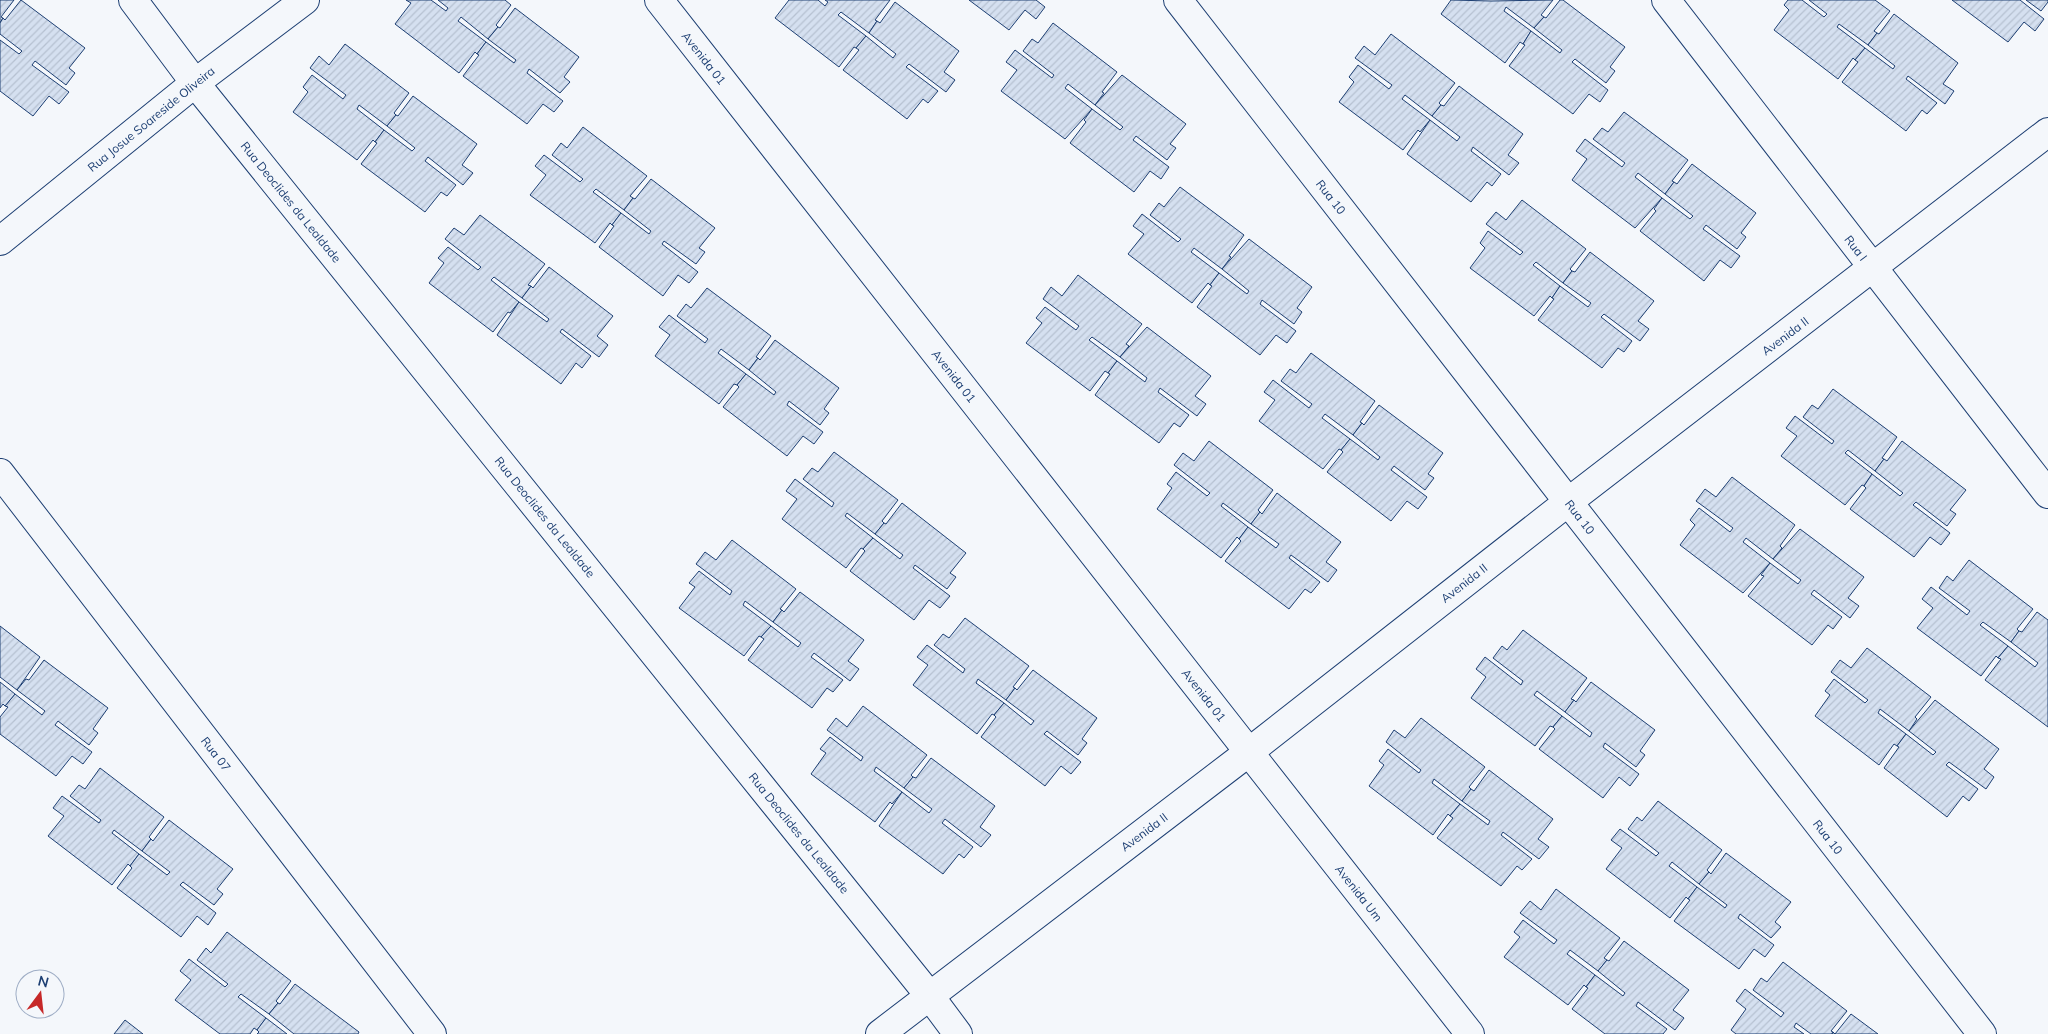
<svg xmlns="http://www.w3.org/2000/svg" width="2048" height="1034" font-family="Mulish,sans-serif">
<defs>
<pattern id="building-hatch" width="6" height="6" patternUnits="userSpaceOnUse" patternTransform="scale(1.25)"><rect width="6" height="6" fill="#d5e0f0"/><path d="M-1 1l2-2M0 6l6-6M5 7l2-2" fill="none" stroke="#b6c1d1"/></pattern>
</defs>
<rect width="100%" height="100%" fill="#f4f7fb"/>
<g fill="url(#building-hatch)" stroke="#1d3f73">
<polygon points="0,0 14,0 1,17 3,18 0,23"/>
<polygon points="21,0 85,48 69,68 75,73 66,85 35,61 32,65 69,92 59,104 49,96 33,116 0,91 0,40 19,54 22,51 0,34 0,23 3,18 5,20"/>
<polygon points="406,0 431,0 446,11 448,8 438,0 505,0 511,5 496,25 498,27 488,39 461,17 458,21 486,42 477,54 475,52 459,73 395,24 411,3"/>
<polygon points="789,0 818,0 825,6 828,2 825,0 890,0 875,20 877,21 869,33 841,12 838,15 866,36 856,48 854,47 839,67 775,18"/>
<polygon points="969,0 1036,0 1045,7 1036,19 1025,10 1009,30"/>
<polygon points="1451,0 1491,1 1553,0 1541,15 1544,17 1534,28 1506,7 1504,11 1531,31 1523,44 1520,42 1505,63 1441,14"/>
<polygon points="1560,0 1563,0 1625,47 1610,67 1615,71 1606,83 1575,59 1572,62 1608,90 1600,102 1589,94 1573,114 1509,66 1525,45 1523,44 1531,31 1560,53 1562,50 1534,28 1544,17 1546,18"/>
<polygon points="1788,0 1802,0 1824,17 1827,14 1809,0 1875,0 1890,11 1874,31 1877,33 1868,45 1839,24 1837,27 1865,48 1855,60 1853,58 1838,79 1774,30 1789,10 1784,5"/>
<polygon points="1952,0 2020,0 2044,19 2035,31 2024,22 2008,42"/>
<polygon points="2026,0 2048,0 2048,2 2041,11"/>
<polygon points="895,2 959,51 944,72 955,80 946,92 909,64 906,67 938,91 928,103 923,99 907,119 843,70 859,50 856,48 866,36 893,58 896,54 869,33 877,21 880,23"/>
<polygon points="515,8 579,57 564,77 570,82 560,93 529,69 527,73 563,101 554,112 543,104 527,124 463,76 479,55 477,54 486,42 514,63 516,60 488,39 498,27 500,28"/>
<polygon points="1894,14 1958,63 1943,84 1954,91 1945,104 1908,76 1906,79 1937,103 1927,114 1922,110 1906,131 1842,82 1858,62 1855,60 1865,48 1893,69 1895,66 1868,45 1877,33 1879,34"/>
<polygon points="1053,23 1117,72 1102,92 1104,93 1095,105 1068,84 1065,88 1092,109 1065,139 1001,91 1017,70 1006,62 1015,50 1052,78 1054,75 1023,51 1032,39 1038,43"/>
<polygon points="1391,34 1455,83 1439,103 1441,105 1432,116 1405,95 1402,99 1430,120 1420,132 1418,130 1403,150 1339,102 1354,82 1349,77 1358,65 1389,89 1392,85 1355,58 1364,46 1375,55"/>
<polygon points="345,44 409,93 394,113 396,115 387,126 359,105 357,109 384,130 375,142 373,140 357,160 293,112 308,92 303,87 312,75 343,99 346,95 310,68 319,56 329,65"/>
<polygon points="1122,75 1186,124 1170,144 1176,148 1167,160 1136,136 1133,140 1169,167 1161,179 1150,171 1134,192 1070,143 1086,122 1084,120 1092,109 1120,130 1123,127 1095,105"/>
<polygon points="1459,86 1523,134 1508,155 1519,163 1509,175 1473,147 1471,151 1501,174 1492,186 1487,182 1471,202 1407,154 1430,120 1457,141 1460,137 1432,116 1441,105 1444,106"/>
<polygon points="413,96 477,144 462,165 473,173 463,185 428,157 425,161 456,185 447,196 441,192 425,212 361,164 377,143 375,142 384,130 412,151 415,148 387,126 396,115 398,116"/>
<polygon points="1624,112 1688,160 1672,181 1674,182 1665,194 1638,173 1635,177 1662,198 1635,228 1572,180 1587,159 1576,151 1585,139 1622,167 1625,163 1593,139 1602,128 1608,132"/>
<polygon points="583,127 647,176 630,196 633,198 624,210 596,189 593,192 621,213 612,225 610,223 595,243 530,195 546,175 535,166 544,155 580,182 583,179 552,155 561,143 567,148"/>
<polygon points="1692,164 1756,213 1741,233 1746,237 1737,249 1706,225 1703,229 1740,256 1731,268 1720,260 1704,281 1640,231 1656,211 1654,209 1662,198 1690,219 1693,216 1665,194 1674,182 1677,184"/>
<polygon points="651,179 715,228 699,248 705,252 696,264 664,241 662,244 698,272 689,283 678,275 663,296 599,247 614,226 612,225 621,213 649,234 651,231 624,210 633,198 635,199"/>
<polygon points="1180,187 1244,235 1229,256 1231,257 1222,269 1194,248 1191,252 1219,273 1210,285 1208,283 1192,303 1128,254 1144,234 1133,226 1142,214 1178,242 1181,239 1150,215 1159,203 1164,207"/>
<polygon points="1522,200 1586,249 1570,269 1572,271 1563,283 1536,262 1533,265 1560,286 1552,298 1550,296 1534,316 1470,268 1485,248 1480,243 1488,231 1520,255 1523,252 1486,224 1496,212 1506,220"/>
<polygon points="480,215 545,264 528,285 531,286 522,298 494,277 491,280 519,302 510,313 508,312 493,332 429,283 444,263 438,258 448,247 478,270 481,267 445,239 454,228 464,235"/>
<polygon points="1249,239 1312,287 1297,308 1302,312 1294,324 1262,300 1260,304 1296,331 1287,343 1276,335 1260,355 1197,307 1212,286 1210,285 1219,273 1247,294 1249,291 1222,269"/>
<polygon points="1590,252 1654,301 1638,321 1649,329 1640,341 1604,314 1601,317 1632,341 1624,352 1618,348 1602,368 1538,320 1554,299 1552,298 1560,286 1588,307 1591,303 1563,283 1572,271 1575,272"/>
<polygon points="549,267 613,316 597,336 608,345 599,357 562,329 560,332 591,356 582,368 576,363 561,384 497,335 519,302 547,322 549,319 522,298 531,286 533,288"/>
<polygon points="1078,275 1142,324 1126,344 1129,346 1120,357 1092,337 1089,340 1117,361 1108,373 1105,371 1090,391 1026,343 1042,323 1036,318 1045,307 1076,330 1079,326 1043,299 1051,287 1062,296"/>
<polygon points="707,288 771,336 756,357 758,358 749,370 721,349 718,353 746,374 737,385 734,384 719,404 655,356 670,335 659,327 669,315 705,343 708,339 677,316 686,304 691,308"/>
<polygon points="1147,327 1211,376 1195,396 1206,404 1197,416 1160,388 1158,392 1189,415 1180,427 1174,423 1159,443 1095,395 1110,374 1108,373 1117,361 1145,382 1147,378 1120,357"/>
<polygon points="775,340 839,388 824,409 829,413 820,425 789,401 787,405 823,432 814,444 803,436 787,456 723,407 739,387 737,385 746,374 774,395 776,392 749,370 758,358 760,360"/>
<polygon points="1311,353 1375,401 1360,422 1362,423 1353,435 1325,414 1322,418 1350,439 1341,450 1339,449 1323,469 1259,421 1275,400 1264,392 1273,380 1309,408 1312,404 1281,381 1290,369 1296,373"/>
<polygon points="1833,389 1897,437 1882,458 1884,459 1875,471 1848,450 1845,453 1872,474 1864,486 1862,485 1845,505 1781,456 1797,436 1786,428 1795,416 1832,444 1834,441 1803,417 1812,405 1818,409"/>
<polygon points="1379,405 1443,453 1428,474 1434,478 1425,490 1394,466 1391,470 1427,497 1418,509 1407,501 1391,521 1327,472 1343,452 1341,450 1350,439 1378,460 1380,457 1353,435 1362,423 1364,425"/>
<polygon points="1209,441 1273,490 1258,510 1260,512 1251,524 1223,503 1221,506 1248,527 1239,539 1237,537 1221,558 1157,509 1172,488 1167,484 1176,472 1207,496 1210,493 1174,465 1183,453 1194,461"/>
<polygon points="1902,441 1966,490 1950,510 1956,514 1947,526 1916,502 1913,505 1950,533 1941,545 1930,537 1914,557 1850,509 1866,488 1864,486 1872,474 1900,496 1903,493 1875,471 1884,459 1887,461"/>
<polygon points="834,452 898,500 882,521 884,523 875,534 847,513 845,516 873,538 863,549 861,548 846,568 782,519 797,499 786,491 795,479 832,507 834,503 803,479 812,468 818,472"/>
<polygon points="1732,477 1795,525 1780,546 1782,548 1773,559 1746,538 1743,542 1770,563 1743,593 1680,545 1695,525 1690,520 1699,508 1730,532 1733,528 1696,501 1705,489 1716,497"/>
<polygon points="1277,493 1341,542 1326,562 1337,570 1328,582 1291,555 1289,558 1320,582 1311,593 1305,589 1289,609 1225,561 1241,541 1239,539 1248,527 1276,548 1279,544 1251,524 1260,512 1262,514"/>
<polygon points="902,503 966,553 950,573 956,577 947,589 915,565 913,568 950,596 940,608 929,600 914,620 850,571 865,551 863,549 873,538 900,559 903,555 875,534 884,523 886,524"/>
<polygon points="1800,529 1864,577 1848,598 1859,606 1850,618 1814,590 1811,594 1842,617 1833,629 1828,625 1812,645 1748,596 1764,576 1761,575 1770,563 1798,584 1801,580 1773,559"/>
<polygon points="732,540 796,589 780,609 782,610 773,622 745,601 743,605 771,626 761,637 759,636 744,656 679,608 695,587 689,583 699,571 730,595 732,591 696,564 705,552 716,560"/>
<polygon points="1969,560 2033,609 2017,629 2019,631 2011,642 1983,622 1980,625 2008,646 1998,658 1996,656 1981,676 1917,628 1933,608 1922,599 1931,587 1967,615 1970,611 1939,588 1947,576 1953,581"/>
<polygon points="800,592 864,640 848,661 859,669 850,681 814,653 811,657 843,680 833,692 827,688 812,708 748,660 764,639 761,637 771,626 798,647 801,643 773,622 782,610 784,612"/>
<polygon points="2037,612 2048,620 2048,727 1985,680 2001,659 1998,658 2008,646 2035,667 2038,663 2011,642 2019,631 2022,632"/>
<polygon points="965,618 1029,666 1013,687 1015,688 1006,700 978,679 976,683 1004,703 994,715 992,714 977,734 913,685 928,665 917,657 927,645 963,673 965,669 934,645 943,634 949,638"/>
<polygon points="0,626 40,657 17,690 0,677"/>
<polygon points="1523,630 1587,678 1571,699 1574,700 1565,712 1537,691 1534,695 1562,716 1553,727 1550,726 1535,746 1471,698 1486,677 1476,669 1485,657 1521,685 1523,681 1493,658 1502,646 1507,650"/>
<polygon points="1867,648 1931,697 1915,717 1917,719 1909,731 1880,709 1878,713 1906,734 1897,746 1894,744 1879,765 1815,716 1830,695 1825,691 1834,679 1865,703 1868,700 1831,672 1840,660 1851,668"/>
<polygon points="44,660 108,708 93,729 98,733 89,745 58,721 55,725 92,752 83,764 72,756 56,776 0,734 0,717 8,707 5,706 15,694 42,715 45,711 17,690 26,679 29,680"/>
<polygon points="1033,670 1097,718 1082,739 1087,743 1078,755 1047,731 1044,734 1081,762 1071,774 1061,766 1045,786 981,737 996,717 994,715 1004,703 1031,725 1034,721 1006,700 1015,688 1017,690"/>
<polygon points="0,682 15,694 5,706 3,704 0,708"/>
<polygon points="1591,682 1655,730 1640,751 1645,755 1636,767 1605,743 1603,747 1639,774 1630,786 1619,777 1603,798 1539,749 1555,729 1553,727 1562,716 1590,737 1592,733 1565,712 1574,700 1576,702"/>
<polygon points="1935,700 1999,749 1984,769 1994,777 1986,789 1949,762 1946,765 1978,789 1969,801 1963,796 1947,817 1884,768 1899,747 1897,746 1906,734 1933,755 1936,752 1909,731"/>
<polygon points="863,706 927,755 911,775 913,777 904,788 876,767 874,771 902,792 892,804 890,802 875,822 811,774 826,753 820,749 830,737 861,761 863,757 827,730 836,718 847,727"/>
<polygon points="1421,718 1485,767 1469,787 1471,789 1462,801 1434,779 1432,783 1460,804 1450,816 1448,814 1433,835 1369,786 1384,765 1379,761 1388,749 1419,773 1421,770 1386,742 1394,730 1405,738"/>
<polygon points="931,758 995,806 980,827 991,835 981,847 945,819 942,823 973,847 964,858 959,854 943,874 879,826 902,792 929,813 932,809 904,788 913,777 916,778"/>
<polygon points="100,768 164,817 149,837 151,839 142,851 114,830 112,833 139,854 130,866 128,864 112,885 48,836 64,816 53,808 62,796 99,823 101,820 70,796 79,785 85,789"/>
<polygon points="1489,770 1553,819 1538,839 1549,847 1539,859 1503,832 1501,835 1532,859 1522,870 1517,866 1501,886 1437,838 1453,818 1450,816 1460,804 1488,825 1490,821 1462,801 1471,789 1474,791"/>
<polygon points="1658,801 1722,850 1707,870 1709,872 1699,884 1672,862 1669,866 1697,887 1688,899 1686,897 1670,918 1606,869 1622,848 1611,840 1620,829 1656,856 1659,853 1628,829 1637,817 1642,821"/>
<polygon points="169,820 233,869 217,889 223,894 214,905 183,882 180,885 216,913 208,925 197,916 181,937 117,888 132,868 130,866 139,854 167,875 170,872 142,851 151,839 153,841"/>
<polygon points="1726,853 1791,902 1775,922 1781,927 1771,938 1740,914 1738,918 1774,945 1765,957 1754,949 1739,969 1674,921 1690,900 1688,899 1697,887 1725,908 1727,905 1699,884 1709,872 1711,874"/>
<polygon points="1556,889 1620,938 1604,958 1607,960 1598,971 1570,950 1567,954 1595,975 1586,987 1584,985 1568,1005 1504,957 1520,937 1514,932 1523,920 1554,944 1557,940 1520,913 1530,901 1541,910"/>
<polygon points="227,932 291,981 276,1001 278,1003 269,1014 241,994 238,997 266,1018 257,1030 254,1028 250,1034 220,1034 175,1000 191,980 180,971 189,959 225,987 228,984 197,960 206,948 211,953"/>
<polygon points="1624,941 1689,990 1673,1010 1684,1018 1675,1030 1638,1002 1636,1006 1667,1029 1663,1034 1605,1034 1572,1009 1588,988 1586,987 1595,975 1623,996 1625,993 1598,971 1607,960 1609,961"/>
<polygon points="1783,962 1847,1011 1831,1031 1833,1032 1832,1034 1811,1034 1796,1023 1794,1027 1804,1034 1736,1034 1731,1030 1746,1009 1736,1001 1745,989 1781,1017 1784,1013 1753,990 1761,978 1767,982"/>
<polygon points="295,984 359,1032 358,1034 294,1034 269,1014 278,1003 280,1004"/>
<polygon points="1851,1014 1878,1034 1832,1034 1833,1032 1835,1034"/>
<polygon points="266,1018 287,1034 257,1034 259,1032 257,1030"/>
<polygon points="125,1020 143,1034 114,1034"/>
</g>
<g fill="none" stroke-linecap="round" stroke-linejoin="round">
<g stroke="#1d3f73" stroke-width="30">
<g id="minor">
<polyline points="133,0 195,83 929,995 958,1034"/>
<polyline points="659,0 1470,1034"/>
<polyline points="1178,0 1982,1034"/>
<polyline points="1666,0 2048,494"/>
<polyline points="0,241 195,83 305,0"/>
<polyline points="0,473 432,1034"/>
<polyline points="880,1034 1249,752 1568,502 2048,132"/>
</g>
</g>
<use href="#minor" stroke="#f4f7fb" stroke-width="28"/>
</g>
<g text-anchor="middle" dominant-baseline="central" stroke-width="4" stroke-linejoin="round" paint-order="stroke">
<g font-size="12" fill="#1d3f73" stroke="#f4f7fb">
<text transform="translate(704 58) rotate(52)">Avenida 01</text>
<text transform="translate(151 119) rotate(-39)">Rua Josue Soareside Oliveira</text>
<text transform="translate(1331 197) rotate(52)">Rua 10</text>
<text transform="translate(291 202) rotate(51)">Rua Deoclides da Lealdade</text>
<text transform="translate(1856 248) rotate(52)">Rua I</text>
<text transform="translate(1785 336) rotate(-37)">Avenida II</text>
<text transform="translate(954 376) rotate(52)">Avenida 01</text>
<text transform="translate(545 517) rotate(51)">Rua Deoclides da Lealdade</text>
<text transform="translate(1580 517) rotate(52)">Rua 10</text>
<text transform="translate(1464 583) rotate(-38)">Avenida II</text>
<text transform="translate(1204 695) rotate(52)">Avenida 01</text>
<text transform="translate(216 754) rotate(52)">Rua 07</text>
<text transform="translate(1144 832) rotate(-37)">Avenida II</text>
<text transform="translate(799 833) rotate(51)">Rua Deoclides da Lealdade</text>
<text transform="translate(1828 837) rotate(52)">Rua 10</text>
<text transform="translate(1359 893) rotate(52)">Avenida Um</text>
</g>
</g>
<g transform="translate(40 994) rotate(15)"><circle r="24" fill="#f4f7fb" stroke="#9eadc5"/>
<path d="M0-4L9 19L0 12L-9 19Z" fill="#c62828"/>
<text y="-8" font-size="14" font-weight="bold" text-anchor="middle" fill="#1d3f73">N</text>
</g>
</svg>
